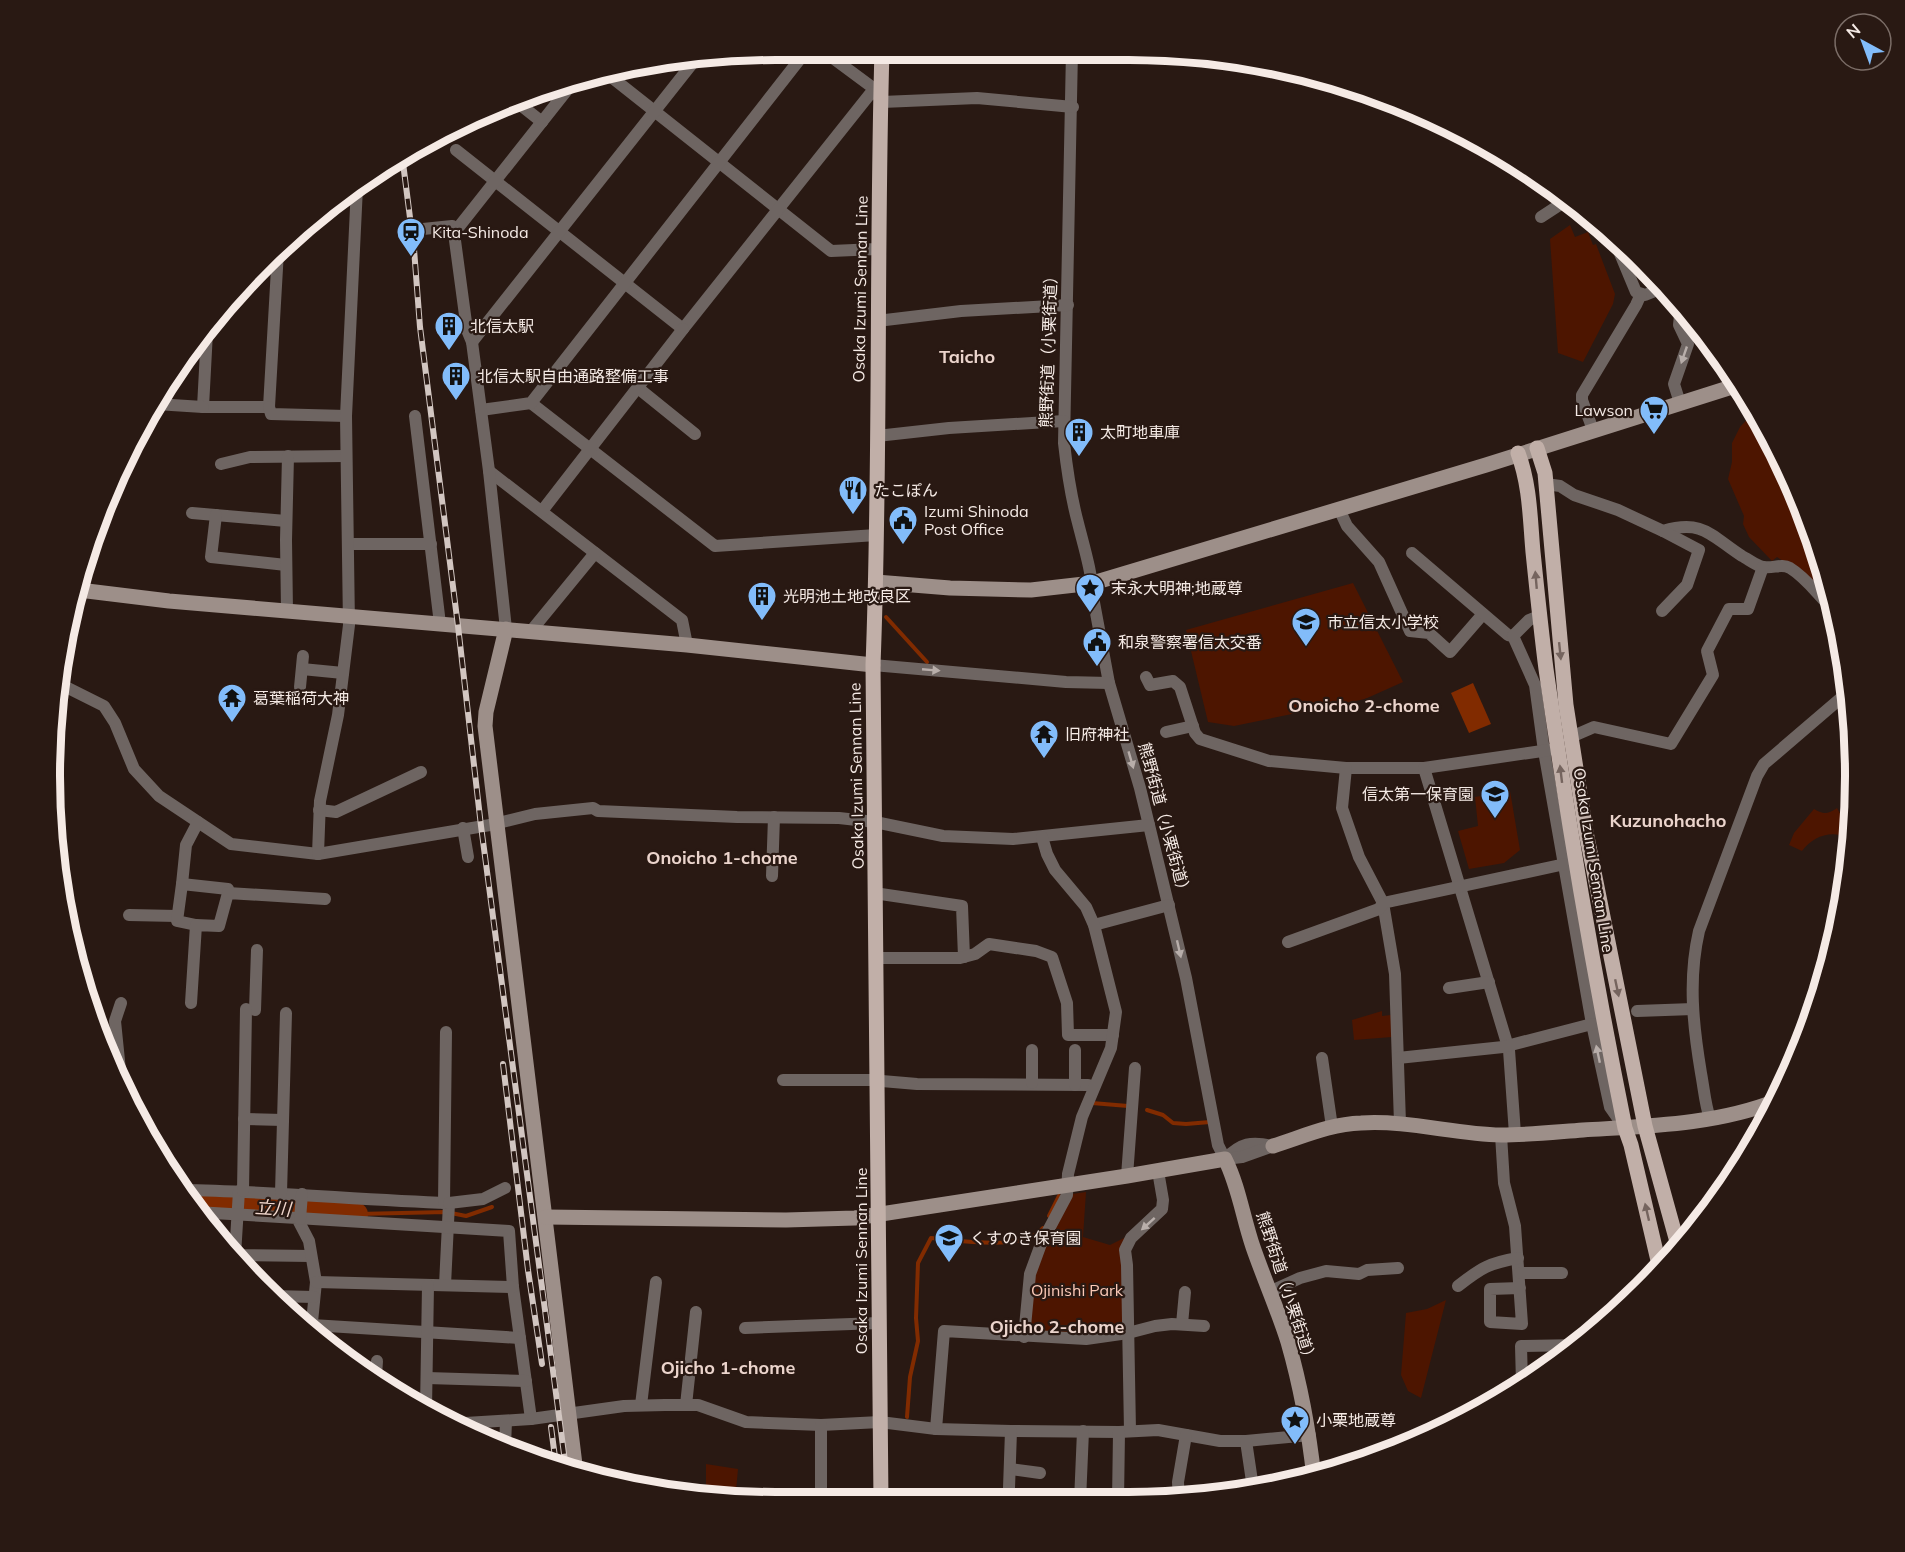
<svg xmlns="http://www.w3.org/2000/svg" width="1905" height="1552" font-family="Mulish,'Noto Sans JP',sans-serif">
<rect width="100%" height="100%" fill="#291913"/>
<g fill="#4d1500">
<polygon points="1570,225 1575,237 1588,232 1593,245 1596,244 1615,294 1613,304 1583,362 1558,353 1550,239"/>
<polygon points="1754,412 1781,455 1831,588 1833,602 1793,567 1777,557 1772,561 1749,537 1743,524 1744,516 1728,479 1732,462 1732,443 1740,427"/>
<polygon points="1353,583 1403,682 1365,699 1234,726 1208,722 1186,630"/>
<polygon points="1510,791 1520,850 1504,863 1469,869 1458,831 1478,826 1475,797"/>
<path d="M1837 808 1845 822 1840 835C1825 832 1811 839 1802 851L1789 845 1794 833 1814 809C1824 815 1828 814 1837 808Z"/>
<polygon points="1382,1011 1382,1016 1391,1015 1392,1037 1354,1040 1352,1020"/>
<polygon points="1086,1192 1083,1237 1110,1245 1128,1236 1123,1328 1102,1334 1030,1332 1033,1274 1043,1250 1072,1194"/>
<polygon points="1446,1300 1421,1398 1408,1391 1401,1375 1406,1313 1427,1309"/>
<polygon points="706,1464 738,1469 735,1501 706,1497"/>
</g>
<polygon fill="#812b00" points="1473,683 1491,724 1469,733 1451,693"/>
<g fill="none" stroke-linecap="round" stroke-linejoin="round">
<g stroke="#812b00" stroke-width="4">
<polyline points="886,617 927,662"/>
<polyline points="1092,1103 1128,1106"/>
<polyline points="1147,1110 1163,1115 1173,1123 1186,1124 1210,1122"/>
<polyline points="357,1214 446,1212 466,1216 492,1207"/>
<polyline points="1049,1216 1059,1196"/>
<path d="M907 1417 910 1377 918 1341 916 1318 918 1263 931 1238C957 1240 1026 1252 1043 1228"/>
</g>
<polyline stroke="#812b00" stroke-width="22" points="189,1201 282,1206 357,1214"/>
<g stroke="#6e6562" stroke-width="12">
<polyline points="822,50 880,93"/>
<path d="M1072 51 1064 443C1067 470 1071 497 1078 523 1084 547 1092 572 1093 597L1109 683 1140 788 1186 978 1218 1145 1225 1159"/>
<polyline points="605,72 831,251 877,249"/>
<polyline points="882,102 977,98 1073,107"/>
<polyline points="518,103 542,122"/>
<polyline points="456,150 683,329 870,94 880,93"/>
<polyline points="1541,217 1567,200"/>
<polyline points="423,229 452,226 454,233"/>
<polyline points="1614,239 1636,292 1645,295 1665,287"/>
<polyline points="877,321 961,311 1068,305"/>
<polyline points="207,332 203,407 269,407 278,251"/>
<polyline points="472,342 695,60"/>
<polyline points="638,388 695,434"/>
<polyline points="531,403 715,546 876,535"/>
<polyline points="1680,403 1674,384 1688,344 1679,325 1681,306"/>
<polyline points="156,404 203,407"/>
<polyline points="269,407 271,414 346,416"/>
<polyline points="481,410 531,403 807,50"/>
<polyline points="415,416 440,624"/>
<polyline points="1593,430 1582,400 1582,395 1636,305 1641,294"/>
<polyline points="877,436 949,428 1064,421"/>
<polyline points="221,464 250,457 346,456"/>
<polyline points="489,471 682,620 687,645"/>
<path d="M1546 484 1560 486 1574 495 1618 510 1663 531C1703 519 1711 536 1742 556 1748 559 1757 566 1763 567 1773 569 1781 563 1790 568 1808 579 1819 597 1834 610"/>
<polyline points="1339,509 1347,526 1379,562 1410,631 1429,633 1450,652 1483,614"/>
<polyline points="542,511 683,329"/>
<polyline points="192,513 286,521"/>
<polyline points="216,515 211,557 286,565"/>
<polyline points="348,544 431,544"/>
<polyline points="1412,553 1508,635 1513,636"/>
<polyline points="287,611 286,540 288,456"/>
<polyline points="1662,611 1687,585 1699,550 1663,531"/>
<polyline points="1539,616 1529,620 1513,636 1535,685 1544,751 1592,1024 1610,1107 1624,1127"/>
<polyline points="506,629 489,471 472,342 467,330 454,233 575,80"/>
<polyline points="531,631 595,553"/>
<polyline points="873,665 1066,682 1109,683"/>
<polyline points="302,669 343,673"/>
<polyline points="1146,677 1150,685 1173,681 1180,687 1195,733 1200,739 1269,761 1346,768 1424,768 1549,750"/>
<polyline points="60,684 104,706 115,723 134,769 159,796 231,844 318,854 490,825 535,814 593,808 598,811 737,817 839,818 875,822 943,836 1013,839 1149,825"/>
<polyline points="300,687 303,656"/>
<polyline points="1166,732 1193,726"/>
<polyline points="1571,737 1594,727 1671,744 1713,675 1707,651 1729,609 1748,609 1763,567"/>
<polyline points="1346,768 1342,808 1359,857 1383,903 1395,974 1400,1123"/>
<polyline points="1424,768 1509,1050 1515,1134"/>
<polyline points="319,810 336,812 421,772"/>
<polyline points="463,828 468,857"/>
<polyline points="318,854 320,801 338,715 349,625 346,416 357,187"/>
<polyline points="772,876 774,817"/>
<polyline points="182,884 186,845 198,822"/>
<polyline points="874,893 962,906 964,957"/>
<polyline points="129,915 177,916"/>
<polyline points="196,925 177,921 182,884 228,889 228,893"/>
<polyline points="1094,925 1169,905"/>
<polyline points="1288,942 1379,909 1383,903 1565,864"/>
<polyline points="875,958 960,958 975,954 989,944 1036,951 1052,957 1067,1003 1068,1035 1113,1035"/>
<polyline points="1449,988 1489,982"/>
<polyline points="121,1003 115,1021 122,1090"/>
<polyline points="191,1003 196,925 219,926 228,893 325,899"/>
<polyline points="255,1010 257,950"/>
<polyline points="1637,1011 1693,1009"/>
<polyline points="1322,1058 1332,1127"/>
<polyline points="1398,1058 1503,1047 1592,1024"/>
<polyline points="783,1080 870,1080 917,1084 1088,1085 1094,1087"/>
<polyline points="1032,1083 1032,1050"/>
<polyline points="1075,1085 1075,1050"/>
<polyline points="244,1119 283,1120"/>
<path d="M1710 1119C1705 1104 1704 1089 1701 1073 1693 1025 1688 979 1699 931L1757 776 1764 764 1848 692"/>
<polyline points="1501,1135 1504,1183 1515,1226 1522,1324 1490,1322 1490,1289 1520,1288"/>
<path d="M1225 1159C1241 1143 1251 1141 1273 1146"/>
<polyline points="1225,1159 1242,1157 1273,1146"/>
<polyline points="1127,1176 1135,1068"/>
<path d="M182 1190C271 1191 360 1200 449 1203L445 1285"/>
<polyline points="239,1191 235,1255 311,1256"/>
<polyline points="243,1191 246,1009"/>
<polyline points="281,1193 286,1013"/>
<polyline points="444,1203 446,1032"/>
<polyline points="449,1203 483,1199 505,1188"/>
<polyline points="196,1212 297,1218 309,1241 316,1282 311,1332"/>
<polyline points="297,1218 509,1231 513,1287 531,1419"/>
<polyline points="300,1219 302,1194"/>
<polyline points="1520,1273 1562,1273"/>
<polyline points="316,1282 513,1287"/>
<path d="M1458 1286C1481 1268 1489 1263 1518 1258"/>
<polyline points="1269,1292 1300,1278 1326,1271 1359,1274 1367,1270 1398,1268"/>
<polyline points="272,1296 314,1297"/>
<polyline points="1182,1324 1185,1292"/>
<polyline points="312,1325 520,1338"/>
<polyline points="745,1328 879,1323"/>
<polyline points="1024,1337 1030,1274 1041,1244 1067,1195 1068,1174 1082,1117 1111,1048 1116,1012 1094,925 1086,907 1055,870 1047,854 1042,837"/>
<polyline points="376,1375 377,1361"/>
<polyline points="427,1378 526,1381"/>
<polyline points="1522,1383 1521,1346 1579,1345"/>
<polyline points="641,1405 656,1282"/>
<polyline points="686,1405 696,1312"/>
<polyline points="426,1409 428,1285"/>
<polyline points="449,1424 531,1419 624,1406 665,1405 698,1405 746,1422 821,1425 880,1422 936,1429 1011,1431 1119,1432 1158,1430 1220,1441 1246,1441 1310,1435"/>
<polyline points="821,1425 821,1501"/>
<polyline points="936,1429 944,1331 1086,1339 1128,1333 1155,1326 1172,1324 1204,1326"/>
<polyline points="1130,1431 1127,1265 1125,1250 1131,1238 1162,1209 1163,1200 1158,1171"/>
<polyline points="1246,1441 1253,1488"/>
<polyline points="505,1447 506,1421"/>
<polyline points="1010,1469 1040,1473"/>
<polyline points="1009,1488 1011,1431"/>
<polyline points="1080,1501 1083,1431"/>
<polyline points="1118,1501 1119,1432"/>
<polyline points="1179,1501 1178,1482 1186,1435"/>
</g>
<g stroke="#9d8f89" stroke-width="15">
<polyline points="876,582 950,588 1031,590 1093,583 1486,465 1738,385"/>
<polyline points="79,590 169,601 687,645 873,665"/>
<polyline points="506,629 486,712 485,726 576,1473"/>
<path d="M1273 1146C1302 1137 1330 1124 1361 1123 1408 1120 1454 1134 1501 1135 1528 1135 1556 1132 1583 1130 1647 1126 1715 1125 1776 1101"/>
<path d="M546 1217 786 1220 855 1218 1127 1176 1225 1159C1239 1187 1243 1218 1253 1247 1264 1279 1278 1310 1288 1342 1301 1387 1309 1432 1314 1478"/>
</g>
<g stroke="#c1afa8" stroke-width="15">
<polyline points="1537,448 1545,473 1566,705 1586,832 1645,1126 1679,1249"/>
<path d="M1518 453C1530 485 1530 518 1533 552 1537 591 1541 630 1546 669 1568 823 1594 975 1625 1128L1631 1145 1660 1269"/>
<path d="M881 1501 873 665C881 460 876 255 882 50"/>
</g>
<g stroke="#d2c6c1" stroke-width="6">
<g id="rail">
<polyline points="402,155 414,249 420,327 458,626 481,826 566,1469"/>
<polyline points="503,1064 528,1270 542,1364"/>
<polyline points="551,1427 556,1465"/>
</g>
</g>
<use href="#rail" stroke="#291913" stroke-width="4" stroke-dasharray="11" stroke-linecap="butt"/>
</g>
<defs><path id="oneway-solid" d="M-6-.8H1V-3.2L6.5 0L1 3.2V.8H-6Z" transform="scale(1.5)"/></defs>
<g fill="#b8aeaa">
<use href="#oneway-solid" transform="translate(1684 355) rotate(109)"/>
<use href="#oneway-solid" transform="translate(931 670) rotate(5)"/>
<use href="#oneway-solid" transform="translate(1131 760) rotate(74)"/>
<use href="#oneway-solid" transform="translate(1179 949) rotate(77)"/>
<use href="#oneway-solid" transform="translate(1598 1054) rotate(-102)"/>
<use href="#oneway-solid" transform="translate(1148 1224) rotate(138)"/>
</g>
<g fill="#75645e">
<use href="#oneway-solid" transform="translate(1536 580) rotate(-95)"/>
<use href="#oneway-solid" transform="translate(1560 651) rotate(84)"/>
<use href="#oneway-solid" transform="translate(1561 774) rotate(-97)"/>
<use href="#oneway-solid" transform="translate(1617 988) rotate(78)"/>
<use href="#oneway-solid" transform="translate(1647 1212) rotate(-103)"/>
</g>
<defs>
<g id="station-pin" transform="scale(1.5)"><path d="M0 17L-7.5 6A9.5 9.5 0 1 1 7.5 6Z" fill="#82bcfa" stroke="#291913"/><path d="M-3-6H3Q5-6 5-4V2Q5 4 3 4L4.5 6H3L1.5 4h-3L-3 6H-4.5L-3 4Q-5 4-5 2V-4Q-5-6-3-6ZM-3.5-4v3h7v-3ZM-3.5 1v1.5H-2V1ZM2 1v1.5H3.5V1Z" fill="#111"/></g>
<g id="building-pin" transform="scale(1.5)"><path d="M0 17L-7.5 6A9.5 9.5 0 1 1 7.5 6Z" fill="#82bcfa" stroke="#291913"/><path d="M-4-6H4V6H1V3H-1V6H-4ZM-2.5-4.3h1.7v1.8h-1.7ZM.8-4.3h1.7v1.8H.8ZM-2.5-1h1.7V.8h-1.7ZM.8-1h1.7V.8H.8Z" fill="#111"/></g>
<g id="supermarket-pin" transform="scale(1.5)"><path d="M0 17L-7.5 6A9.5 9.5 0 1 1 7.5 6Z" fill="#82bcfa" stroke="#291913"/><path d="M-6-5.5h2.5l.6 2H6L4.5 2H-2.5L-4.4-4H-6ZM-1.5 3.2a1.3 1.3 0 1 0 .1 0ZM3 3.2a1.3 1.3 0 1 0 .1 0Z" fill="#111"/></g>
<g id="restaurant-pin" transform="scale(1.5)"><path d="M0 17L-7.5 6A9.5 9.5 0 1 1 7.5 6Z" fill="#82bcfa" stroke="#291913"/><path d="M-5-6h1v4h1v-4h1v4h1v-4h1v5L-1.5 .5V6h-2V.5L-5-1ZM5-6V6H3V1.5H1.5Q1.5-4 5-6Z" fill="#111"/></g>
<g id="civic-pin" transform="scale(1.5)"><path d="M0 17L-7.5 6A9.5 9.5 0 1 1 7.5 6Z" fill="#82bcfa" stroke="#291913"/><path d="M-.6-6.5H3V-4.5H.6V-3L4-1V1h2V6H-6V1h2V-1L-.6-3ZM-1.2 2.5V6h2.4V2.5Z" fill="#111"/></g>
<g id="sight-pin" transform="scale(1.5)"><path d="M0 17L-7.5 6A9.5 9.5 0 1 1 7.5 6Z" fill="#82bcfa" stroke="#291913"/><path d="M0-6L1.8-2.2L6-1.7L2.9 1.2L3.7 5.4L0 3.3L-3.7 5.4L-2.9 1.2L-6-1.7L-1.8-2.2Z" fill="#111"/></g>
<g id="school-pin" transform="scale(1.5)"><path d="M0 17L-7.5 6A9.5 9.5 0 1 1 7.5 6Z" fill="#82bcfa" stroke="#291913"/><path d="M0-5L7-2L0 1L-7-2ZM-4 1L0 2.5L4 1V4Q0 6-4 4Z" fill="#111"/></g>
<g id="temple-pin" transform="scale(1.5)"><path d="M0 17L-7.5 6A9.5 9.5 0 1 1 7.5 6Z" fill="#82bcfa" stroke="#291913"/><path d="M0-6L5-2H3V0L6.5 2.5H4V6H1.5V3h-3V6H-4V2.5H-6.5L-3 0V-2H-5Z" fill="#111"/></g>
</defs>
<g fill-rule="evenodd">
<use href="#station-pin" x="411" y="232"/>
<use href="#building-pin" x="449" y="326"/>
<use href="#building-pin" x="456" y="376"/>
<use href="#supermarket-pin" x="1654" y="410"/>
<use href="#building-pin" x="1079" y="432"/>
<use href="#restaurant-pin" x="853" y="490"/>
<use href="#civic-pin" x="903" y="520"/>
<use href="#sight-pin" x="1090" y="588"/>
<use href="#building-pin" x="762" y="596"/>
<use href="#school-pin" x="1306" y="622"/>
<use href="#civic-pin" x="1097" y="642"/>
<use href="#temple-pin" x="232" y="698"/>
<use href="#temple-pin" x="1044" y="734"/>
<use href="#school-pin" x="1495" y="794"/>
<use href="#school-pin" x="949" y="1238"/>
<use href="#sight-pin" x="1295" y="1420"/>
</g>
<g text-anchor="middle" dominant-baseline="central" stroke-width="4.5" stroke-linejoin="round" paint-order="stroke">
<g font-size="16" fill="#f5eae5" stroke="#291913" text-anchor="start">
<text x="432" y="232">Kita-Shinoda</text>
<text x="470" y="326">北信太駅</text>
<text x="477" y="376">北信太駅自由通路整備工事</text>
<text x="1633" y="410" text-anchor="end">Lawson</text>
<text x="1100" y="432">太町地車庫</text>
<text x="874" y="490">たこぽん</text>
<text x="924" y="511">Izumi Shinoda<tspan x="924" dy="18">Post Office</tspan></text>
<text x="1111" y="588">末永大明神;地蔵尊</text>
<text x="783" y="596">光明池土地改良区</text>
<text x="1327" y="622">市立信太小学校</text>
<text x="1118" y="642">和泉警察署信太交番</text>
<text x="253" y="698">葛葉稲荷大神</text>
<text x="1065" y="734">旧府神社</text>
<text x="1474" y="794" text-anchor="end">信太第一保育園</text>
<text x="970" y="1238">くすのき保育園</text>
<text x="1316" y="1420">小栗地蔵尊</text>
</g>
<g font-size="16" fill="#f5eae5" stroke="#291913">
<text transform="translate(860 289) rotate(-89)">Osaka Izumi Sennan Line</text>
<text transform="translate(1048 348) rotate(-88)">熊野街道（小栗街道）</text>
<text transform="translate(856 776) rotate(-91)">Osaka Izumi Sennan Line</text>
<text transform="translate(1165 820) rotate(75)">熊野街道（小栗街道）</text>
<text transform="translate(1594 860) rotate(81)">Osaka Izumi Sennan Line</text>
<text transform="translate(861 1261) rotate(-90)">Osaka Izumi Sennan Line</text>
<text transform="translate(1287 1288) rotate(72)">熊野街道（小栗街道）</text>
</g>
<g font-size="16" fill="#fcc9b7" stroke="#291913">
<text x="1077" y="1290">Ojinishi Park</text>
</g>
<g font-size="18" font-weight="bold" fill="#ebd4cc" stroke="#291913">
<text x="967" y="356">Taicho</text>
<text x="1364" y="705">Onoicho 2-chome</text>
<text x="1668" y="820">Kuzunohacho</text>
<text x="722" y="857">Onoicho 1-chome</text>
<text x="1057" y="1326">Ojicho 2-chome</text>
<text x="728" y="1367">Ojicho 1-chome</text>
</g>
<g font-size="18" font-style="italic" fill="#f1d8ce" stroke="#291913">
<text transform="translate(273 1208) rotate(4)">立川</text>
</g>
</g>
<path d="M0 0H1905V1552H0ZM776 60H1129A716 716 0 0 1 1845 776V776A716 716 0 0 1 1129 1492H776A716 716 0 0 1 60 776V776A716 716 0 0 1 776 60Z" fill="#291913" fill-rule="evenodd"/>
<path fill="none" stroke="#f5eae5" stroke-width="8" d="M776 60H1129A716 716 0 0 1 1845 776V776A716 716 0 0 1 1129 1492H776A716 716 0 0 1 60 776V776A716 716 0 0 1 776 60Z"/>
<g transform="translate(1863 42) rotate(319)"><circle r="28" fill="#291913" stroke="#7b6d67" stroke-width="1.5"/>
<path d="M0-4.5L10 22L0 15L-10 22Z" fill="#82bcfa"/>
<text y="-9" font-size="16" font-weight="bold" text-anchor="middle" fill="#f5eae5">N</text>
</g>
</svg>
